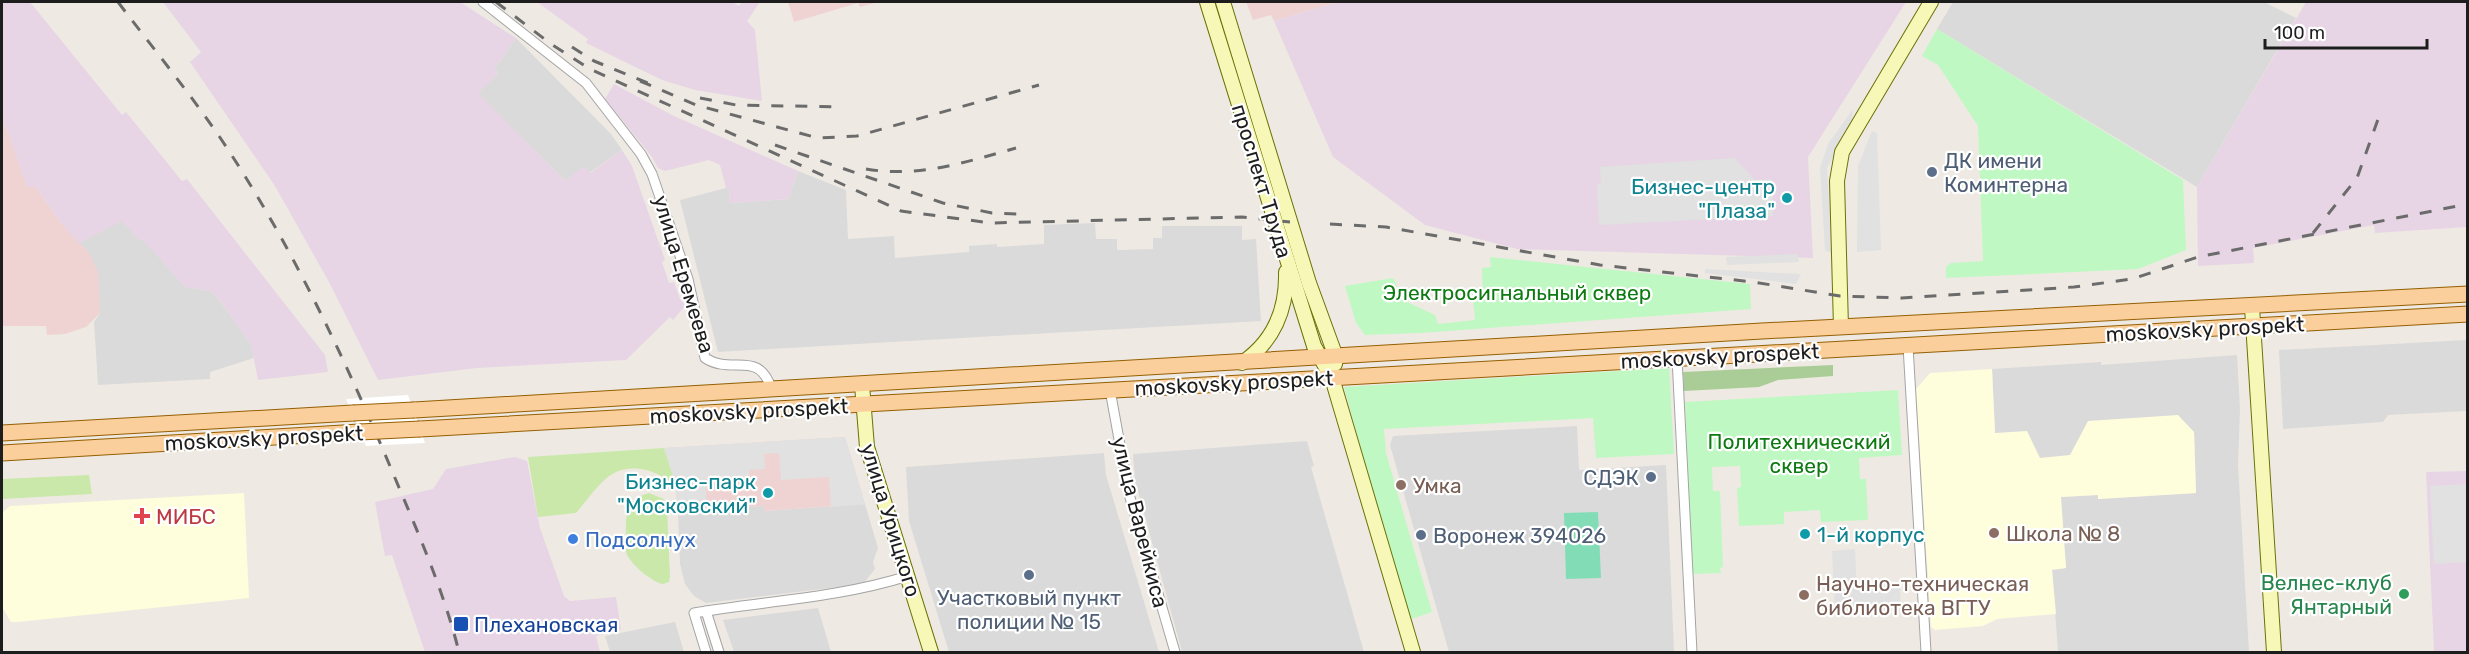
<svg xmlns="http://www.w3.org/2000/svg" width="2469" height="654" font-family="Rubik,sans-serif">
<rect width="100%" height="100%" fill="#eeeae3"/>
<g fill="#dbdada">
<polygon points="1953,2 2264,2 2296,18 2197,187 1937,29"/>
<polygon points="516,38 611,134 622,150 589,173 565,181 477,93 498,74 494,69"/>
<polygon points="798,171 846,190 848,239 894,236 895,258 969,252 969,246 997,244 997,247 1044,244 1044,225 1095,223 1096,239 1117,239 1117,250 1153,249 1153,238 1162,238 1162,226 1242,226 1242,240 1256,239 1261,321 718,352 680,200 726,188 729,190 730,203 788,199"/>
<polygon points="122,220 138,238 145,241 185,287 210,291 217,297 251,344 254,358 210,372 210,379 98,385 94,322 100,313 88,252 79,243"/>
<polygon points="2467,340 2467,411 2388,415 2383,422 2283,429 2279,350"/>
<polygon points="2237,355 2240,409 2238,465 2249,652 2058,652 2052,569 2066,568 2060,497 2098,495 2099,499 2196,493 2194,432 2177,415 2070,456 2040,458 1995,433 1992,369 2101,362 2101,365"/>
<polygon points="1577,426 1579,470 1666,465 1674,652 1449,652 1390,445 1393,436"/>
<polygon points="1307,441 1314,466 1311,467 1364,652 1182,652 1135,480 1133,454"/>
<polygon points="1104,453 1106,475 1159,652 949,652 909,521 906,467"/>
<polygon points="865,504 878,548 873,562 875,569 863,584 706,603 694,596 685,584 680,564 678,511 764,506 765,511"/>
<polygon points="818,608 831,652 734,652 723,620"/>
<polygon points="675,622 684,652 610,652 605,636"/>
</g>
<g fill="#efd3d2">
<polygon points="788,2 878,2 860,7 858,3 794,22"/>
<polygon points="1246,2 1338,2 1274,21 1271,15 1253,20"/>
<polygon points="2,115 27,186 36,187 60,222 88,252 98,271 100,313 86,327 65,334 47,335 46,326 2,326"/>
<polygon points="845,437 865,504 764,511 764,506 678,511 675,482 664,448"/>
</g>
<g fill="#e7d5e5">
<polygon points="2,2 30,2 122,115 126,112 182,181 187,179 325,355 328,372 258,380 251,344 217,297 210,291 185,287 145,242 138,239 122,221 79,243 60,222 36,187 27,187 2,115"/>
<polygon points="163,2 460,2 516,38 494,69 498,74 478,93 565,181 584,166 590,173 622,150 632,166 665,260 662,262 669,283 674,282 680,299 686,305 673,320 670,317 626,360 477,368 378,380 329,282 275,186 190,62 201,52"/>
<polygon points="537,2 732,2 739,6 742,2 760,2 747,21 755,30 762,101 695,90 662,80 586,43 588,39"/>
<polygon points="1338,2 1906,2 1808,157 1813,258 1517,249 1425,225 1333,157 1274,21"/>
<polygon points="2306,2 2467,2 2467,227 2375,233 2374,225 2253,248 2254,263 2198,266 2197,187"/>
<polygon points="614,84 672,115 798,171 788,199 730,203 729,190 726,188 720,165 709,160 665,171 658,168 652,157 605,99"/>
<polygon points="515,457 527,461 540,528 564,596 570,601 616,597 621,630 596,636 600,652 425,652 392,555 385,556 375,502 433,489 446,469"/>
<polygon points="2467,471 2467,652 2434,652 2426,472"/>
</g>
<g fill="#fefddc">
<polygon points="1992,369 1995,433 2027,431 2040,458 2070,455 2088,421 2178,415 2194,432 2196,493 2098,499 2098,495 2061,497 2066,568 2052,570 2056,614 1997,619 1983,626 1935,630 1931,627 1916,389 1930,373"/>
<polygon points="244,493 249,598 18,622 11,622 2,607 2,513 10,506"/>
</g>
<g fill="#cae8aa">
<path d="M664 448 675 482 670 483C662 475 656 473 646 470 609 462 598 488 576 513L538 517 528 457Z"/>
<polygon points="89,475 92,494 2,499 2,479"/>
<path d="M649 493 664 499 667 507 670 577 669 582 663 584C652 582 633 566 627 555 625 551 626 542 626 537 625 516 626 499 649 493Z"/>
</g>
<polygon fill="#aacd98" points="1833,365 1833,376 1778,380 1759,387 1684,391 1683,372"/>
<g fill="#c0f8c3">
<polygon points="1937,29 2183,180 2186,250 2138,269 1946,278 1946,267 1951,263 1983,261 1978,126 1938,65 1922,56"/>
<polygon points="1490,257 1750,284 1751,309 1420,333 1365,335 1356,323 1345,286 1393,278 1405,301 1435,315 1438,324 1475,320 1473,299 1483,299 1482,268 1491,267"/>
<polygon points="1669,368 1674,454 1596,458 1593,418 1384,429 1386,453 1432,612 1408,620 1344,387"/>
<polygon points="1898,390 1902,455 1859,458 1860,479 1866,479 1868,520 1821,522 1820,510 1784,512 1784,524 1739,526 1737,488 1741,487 1740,466 1712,467 1713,491 1720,491 1723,567 1720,568 1721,573 1692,574 1685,402"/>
</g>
<polygon fill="#82ddb7" points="1598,512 1601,578 1566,579 1564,513"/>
<g fill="#e1e1e1">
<polygon points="1853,109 1852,121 1827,168 1832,253 1825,250 1820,168 1828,144"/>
<polygon points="1872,131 1877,133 1881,250 1857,252 1858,166"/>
<polygon points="1735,158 1755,180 1772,179 1773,216 1599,225 1597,185 1601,184 1600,167"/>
<polygon points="1797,254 1799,262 1727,265 1726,257"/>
<polygon points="1705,269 1801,274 1796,284 1705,273"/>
<polygon points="845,437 865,504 831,507 829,477 781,480 779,453 764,454 765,469 749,470 749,476 705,479 707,510 678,511 675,482 664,448"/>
<polygon points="2467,484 2467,562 2434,564 2430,486"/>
<polygon points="1855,549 1857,589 1900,587 1901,611 1835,614 1832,551"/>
</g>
<polygon fill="#fff" points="408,395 425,443 366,446 346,399"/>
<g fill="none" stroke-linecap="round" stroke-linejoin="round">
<g stroke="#a4a4a4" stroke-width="11">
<g id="street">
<path d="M483 2 586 83 641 154 652 174 688 279 705 358C733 376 758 348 772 390"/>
<polyline points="1908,346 1926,652"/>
<polyline points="1677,358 1692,652"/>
<polyline points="1110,390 1129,494 1175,652"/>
<polyline points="706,611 719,652"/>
<path d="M706 652 694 613C765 601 838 598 908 576"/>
</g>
</g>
<g stroke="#6a7206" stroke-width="16">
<g id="secondary">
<polyline points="1207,2 1314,346 1332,378 1413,652"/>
<polyline points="1223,2 1309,283 1336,357 1335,364"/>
<polyline points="2252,307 2274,652"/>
<polyline points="1841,327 1837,181 1842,152 1931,2"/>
<path d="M1242 363C1273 342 1287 310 1286 272"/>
<polyline points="862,385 867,447 931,652"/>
</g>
</g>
<g stroke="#955f02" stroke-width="17">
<g id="primary">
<polyline points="414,410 1762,331 2468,294"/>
<polyline points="420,429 2468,314"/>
<polyline points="2,433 353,413"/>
<polyline points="2,453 360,432"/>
</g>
</g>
<use href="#street" stroke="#fff" stroke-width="9"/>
<use href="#secondary" stroke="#f7f8b7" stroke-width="14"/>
<use href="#primary" stroke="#facf9c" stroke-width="15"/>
<g stroke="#6b6b6b" stroke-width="3" stroke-dasharray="12 12" stroke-linecap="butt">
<path d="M118 2C152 47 189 92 221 139 292 245 346 361 395 478 419 535 444 592 459 652"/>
<polyline points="496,2 551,44 590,69 901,211 991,223 1242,217 1290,222"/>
<polyline points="572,47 594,61 648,83"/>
<polyline points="640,81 696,105 818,138 857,136 1039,85"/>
<polyline points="700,98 736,105 842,107"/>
<polyline points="775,145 943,203 992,213 1019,214"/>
<path d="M866 169C919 178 966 162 1016 148"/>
<polyline points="1330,224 1386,227 1600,265 1753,282 1840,296 1902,298 2074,287 2132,279 2198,257 2468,204"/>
<polyline points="2313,233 2357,178 2381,111"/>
</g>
<g stroke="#955f02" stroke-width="17" stroke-linecap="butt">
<g id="primary-bridge">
<polyline points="353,413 414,410"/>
<polyline points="360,432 420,429"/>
</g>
</g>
<use href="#primary-bridge" stroke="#facf9c" stroke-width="15"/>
</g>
<g fill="#5c6f8a" stroke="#fff" stroke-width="2">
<circle cx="1932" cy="172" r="6"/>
<circle cx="1651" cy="477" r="6"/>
<circle cx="1421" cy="535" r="6"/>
<circle cx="1029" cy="575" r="6"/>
</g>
<g fill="#0f9aa8" stroke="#fff" stroke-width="2">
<circle cx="1787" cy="198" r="6"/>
<circle cx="768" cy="493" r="6"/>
<circle cx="1805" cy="534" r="6"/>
</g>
<g fill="#8d6e63" stroke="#fff" stroke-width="2">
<circle cx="1401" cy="485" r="6"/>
<circle cx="1994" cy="533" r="6"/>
<circle cx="1804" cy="595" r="6"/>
</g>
<path fill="#e0444e" stroke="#fff" stroke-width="2" d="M139 507h6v6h6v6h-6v6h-6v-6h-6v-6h6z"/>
<circle fill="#3f7fe0" stroke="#fff" stroke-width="2" cx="573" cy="539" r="6"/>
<circle fill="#2e9e5b" stroke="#fff" stroke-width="2" cx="2404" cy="594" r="6"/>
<rect fill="#1a4fb4" stroke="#fff" stroke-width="2" x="453" y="616" width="16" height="16" rx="3"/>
<g text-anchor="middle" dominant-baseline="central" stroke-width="4.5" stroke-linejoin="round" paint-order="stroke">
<g font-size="21" fill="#4e5e75" stroke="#fff" text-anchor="start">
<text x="1944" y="160">ДК имени<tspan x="1944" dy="24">Коминтерна</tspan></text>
<text x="1639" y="477" text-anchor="end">СДЭК</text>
<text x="1433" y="535">Воронеж 394026</text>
<text x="1029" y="597" text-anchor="middle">Участковый пункт<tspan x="1029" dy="24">полиции № 15</tspan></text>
</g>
<g font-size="21" fill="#1d1d1d" stroke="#fff">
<text transform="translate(1262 181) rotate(73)">проспект Труда</text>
<text transform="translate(684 274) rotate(73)">улица Еремеева</text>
<text transform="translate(2205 329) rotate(-3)">moskovsky prospekt</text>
<text transform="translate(1720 356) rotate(-3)">moskovsky prospekt</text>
<text transform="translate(1234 383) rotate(-3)">moskovsky prospekt</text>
<text transform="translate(749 411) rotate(-3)">moskovsky prospekt</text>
<text transform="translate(264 438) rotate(-3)">moskovsky prospekt</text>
<text transform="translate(891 520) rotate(73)">улица Урицкого</text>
<text transform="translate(1140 522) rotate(76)">улица Варейкиса</text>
</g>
<g font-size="21" fill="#0d838f" stroke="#fff" text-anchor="end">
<text x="1775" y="186">Бизнес-центр<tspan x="1775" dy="24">"Плаза"</tspan></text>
<text x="756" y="481">Бизнес-парк<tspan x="756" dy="24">"Московский"</tspan></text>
<text x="1817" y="534" text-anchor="start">1-й корпус</text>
</g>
<g font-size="21" fill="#0d7a12" stroke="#fff">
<text x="1517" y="292">Электросигнальный сквер</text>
<text x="1799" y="441">Политехнический<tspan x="1799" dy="24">сквер</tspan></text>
</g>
<g font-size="21" fill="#785e54" stroke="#fff" text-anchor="start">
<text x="1413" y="485">Умка</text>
<text x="2006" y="533">Школа № 8</text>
<text x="1816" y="583">Научно-техническая<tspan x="1816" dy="24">библиотека ВГТУ</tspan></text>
</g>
<g font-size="21" fill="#be3a42" stroke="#fff" text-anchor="start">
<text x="156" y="516">МИБС</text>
</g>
<g font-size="21" fill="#366cbe" stroke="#fff" text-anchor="start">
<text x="585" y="539">Подсолнух</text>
</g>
<g font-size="21" fill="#27864d" stroke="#fff" text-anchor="end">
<text x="2392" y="582">Велнес-клуб<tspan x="2392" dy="24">Янтарный</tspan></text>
</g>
<g font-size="21" fill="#164399" stroke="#fff" text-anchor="start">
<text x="474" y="624">Плехановская</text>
</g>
</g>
<rect width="2469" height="654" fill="none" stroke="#1d1d1d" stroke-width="6"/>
<path d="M2265 39v9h162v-9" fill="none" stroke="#1d1d1d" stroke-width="3"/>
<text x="2274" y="39" font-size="18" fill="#1d1d1d" stroke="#ffffff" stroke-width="4.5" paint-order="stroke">100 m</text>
</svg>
